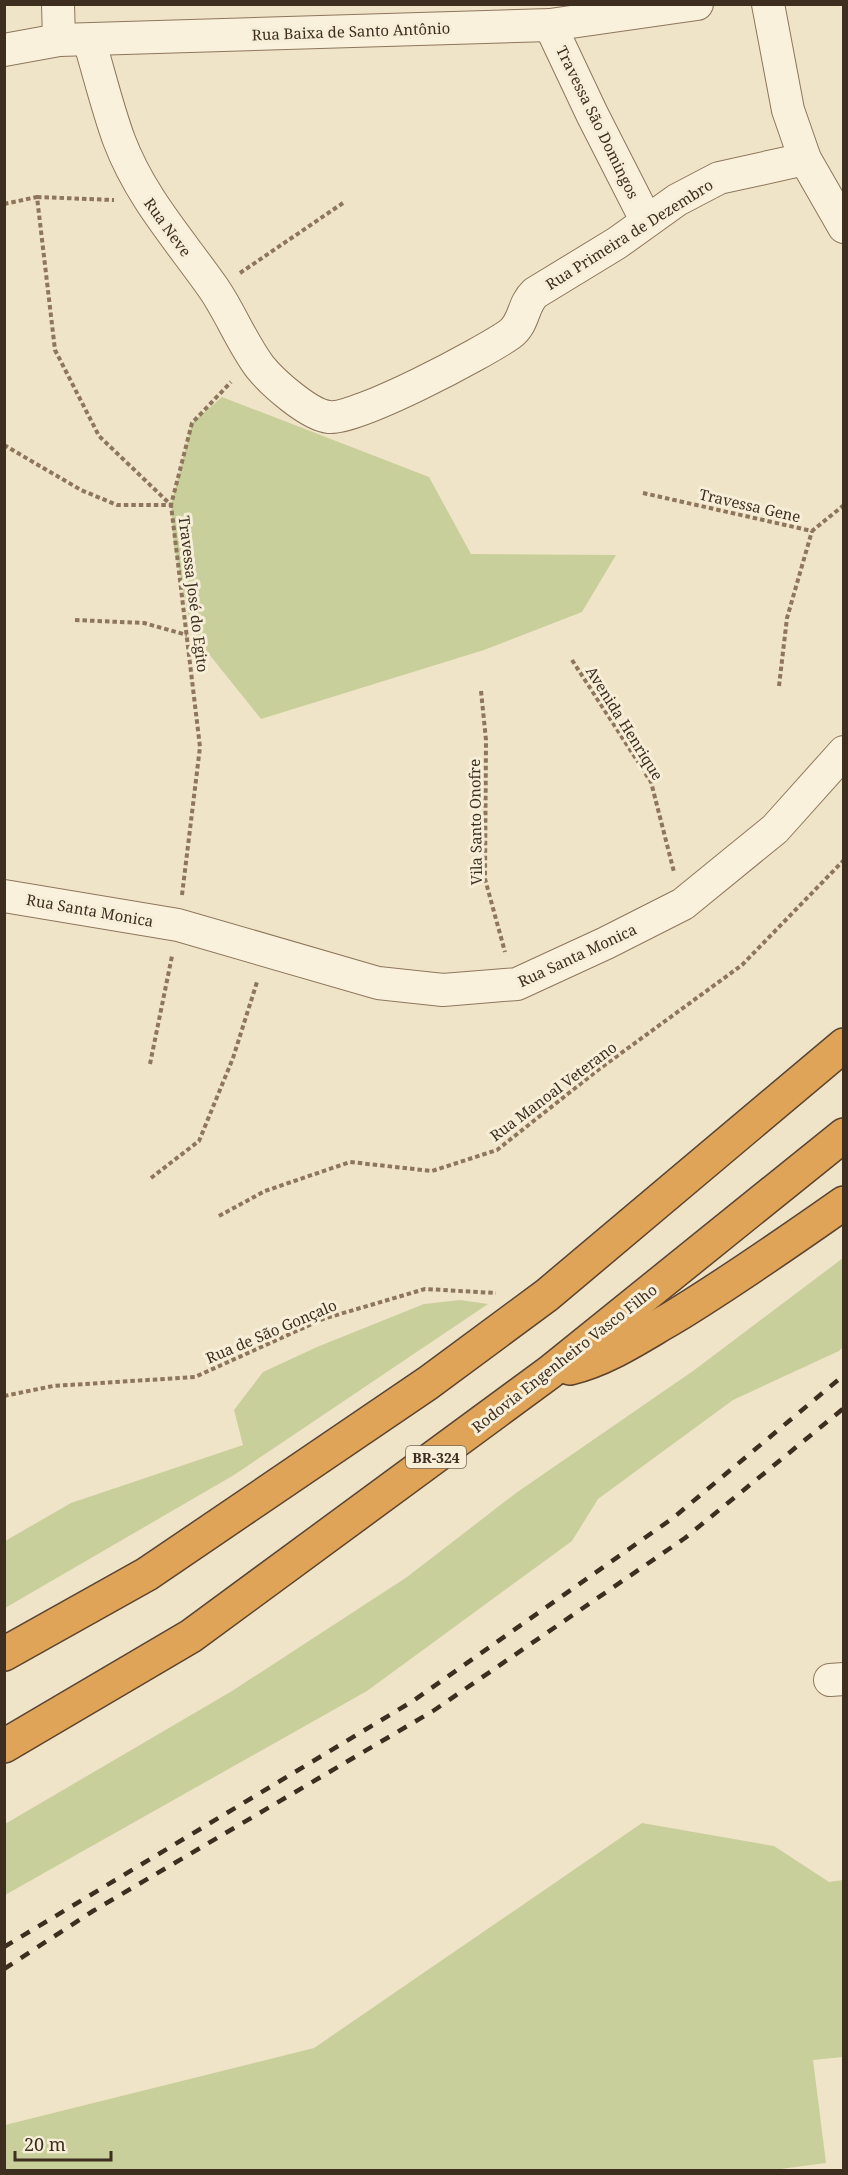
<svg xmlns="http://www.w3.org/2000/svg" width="848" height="2175" font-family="'Noto Serif',serif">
<rect width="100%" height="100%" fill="#f0e4c8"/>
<g fill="#c9cf9b">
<polygon points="222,397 429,477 471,554 616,555 582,612 484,650 261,719 192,633 174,546 171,505 192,423"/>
<polygon points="843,1258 843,1347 839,1351 733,1400 598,1499 572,1541 367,1691 5,1895 5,1824 232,1691 407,1577 516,1493 693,1371"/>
<polygon points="460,1300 488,1304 234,1475 5,1608 5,1541 71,1503 243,1445 234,1410 263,1372 317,1347 424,1304"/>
<polygon points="642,1823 774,1846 829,1882 843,1880 843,2057 813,2060 826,2163 773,2170 5,2170 5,2125 314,2048"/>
</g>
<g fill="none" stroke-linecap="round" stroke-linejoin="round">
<g stroke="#8d765c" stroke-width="34">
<g id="minor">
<polyline points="58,4 59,40"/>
<polyline points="768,4 788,110 805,159 844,227"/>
<polyline points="550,25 592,114 646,220"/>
<path d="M89 40C99 73 107 107 119 140 141 198 179 239 214 289 231 314 242 343 260 367 273 383 309 415 329 417 355 421 485 352 510 334 525 323 522 305 535 293L617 243 677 200 719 178 805 159"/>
<polyline points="4,50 59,40 550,25 697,4"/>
<polyline points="4,896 178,925 378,983 443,990 517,984 606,943 683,904 775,829 844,752"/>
<polyline points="830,1680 844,1679"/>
</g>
</g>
<g stroke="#5b4430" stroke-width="36">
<g id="highway">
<path d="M570 1368C607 1359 639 1337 672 1318 731 1282 787 1243 844 1203"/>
<polyline points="4,1654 147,1574 428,1383 547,1295 844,1045"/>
<polyline points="4,1746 191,1636 550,1372 844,1135"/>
</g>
</g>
<g stroke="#8d765c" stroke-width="4" stroke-dasharray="4.5 3" stroke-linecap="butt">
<polyline points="37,197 114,200"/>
<polyline points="4,204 37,197 55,350 99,436 171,505 200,747 182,895"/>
<polyline points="240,273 343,203"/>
<polyline points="4,445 81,490 117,505 171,505 192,423 231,382"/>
<polyline points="643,493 812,531 844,505"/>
<polyline points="75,620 144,623 187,635"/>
<polyline points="572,660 651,782 674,872"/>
<polyline points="779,686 787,618 812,531"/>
<polyline points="481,691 486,740 485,879 505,952"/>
<polyline points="150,1064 172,956"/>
<polyline points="151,1178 199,1141 233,1058 257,982"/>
<polyline points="219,1216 265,1191 350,1162 432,1171 497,1150 598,1070 742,965 844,860"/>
<polyline points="4,1396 53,1386 195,1377 323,1319 425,1289 496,1293"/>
</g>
<use href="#minor" stroke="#faf1dc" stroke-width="32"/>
<use href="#highway" stroke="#e0a458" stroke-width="33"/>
<g stroke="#3d2e20" stroke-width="4.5" stroke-dasharray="10 10" stroke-linecap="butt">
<polyline points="4,1947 413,1701 673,1518 844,1375"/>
<polyline points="4,1969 93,1911 433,1711 685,1538 844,1408"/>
</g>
</g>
<g text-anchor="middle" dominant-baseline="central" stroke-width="6" stroke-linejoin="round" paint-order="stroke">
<rect fill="#f7eed8" stroke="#756857" stroke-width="1.5" x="406" y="1446" width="60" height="22" rx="4.5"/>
<g font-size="14" font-weight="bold" fill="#3d2e20">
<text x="436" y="1457">BR-324</text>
</g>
<g font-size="15" fill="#3d2e20" stroke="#f7eed8">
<text transform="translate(351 31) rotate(-2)">Rua Baixa de Santo Antônio</text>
<text transform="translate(598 122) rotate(64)">Travessa São Domingos</text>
<text transform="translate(168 227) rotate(54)">Rua Neve</text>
<text transform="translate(629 234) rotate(-32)">Rua Primeira de Dezembro</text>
<text transform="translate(750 505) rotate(13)">Travessa Gene</text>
<text transform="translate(194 594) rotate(83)">Travessa José do Egito</text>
<text transform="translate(625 723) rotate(58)">Avenida Henrique</text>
<text transform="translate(475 822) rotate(-91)">Vila Santo Onofre</text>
<text transform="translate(90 910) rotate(10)">Rua Santa Monica</text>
<text transform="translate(577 955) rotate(-25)">Rua Santa Monica</text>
<text transform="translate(553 1091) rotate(-37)">Rua Manoal Veterano</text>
<text transform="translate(271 1331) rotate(-23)">Rua de São Gonçalo</text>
<text transform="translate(564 1358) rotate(-38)">Rodovia Engenheiro Vasco Filho</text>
</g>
</g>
<rect width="848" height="2175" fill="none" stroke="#3d2e20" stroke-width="12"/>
<path d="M15 2151v9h96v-9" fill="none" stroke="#3d2e20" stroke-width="3"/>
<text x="24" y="2151" font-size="18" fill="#3d2e20" stroke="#f7eed8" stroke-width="4.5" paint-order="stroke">20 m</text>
</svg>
